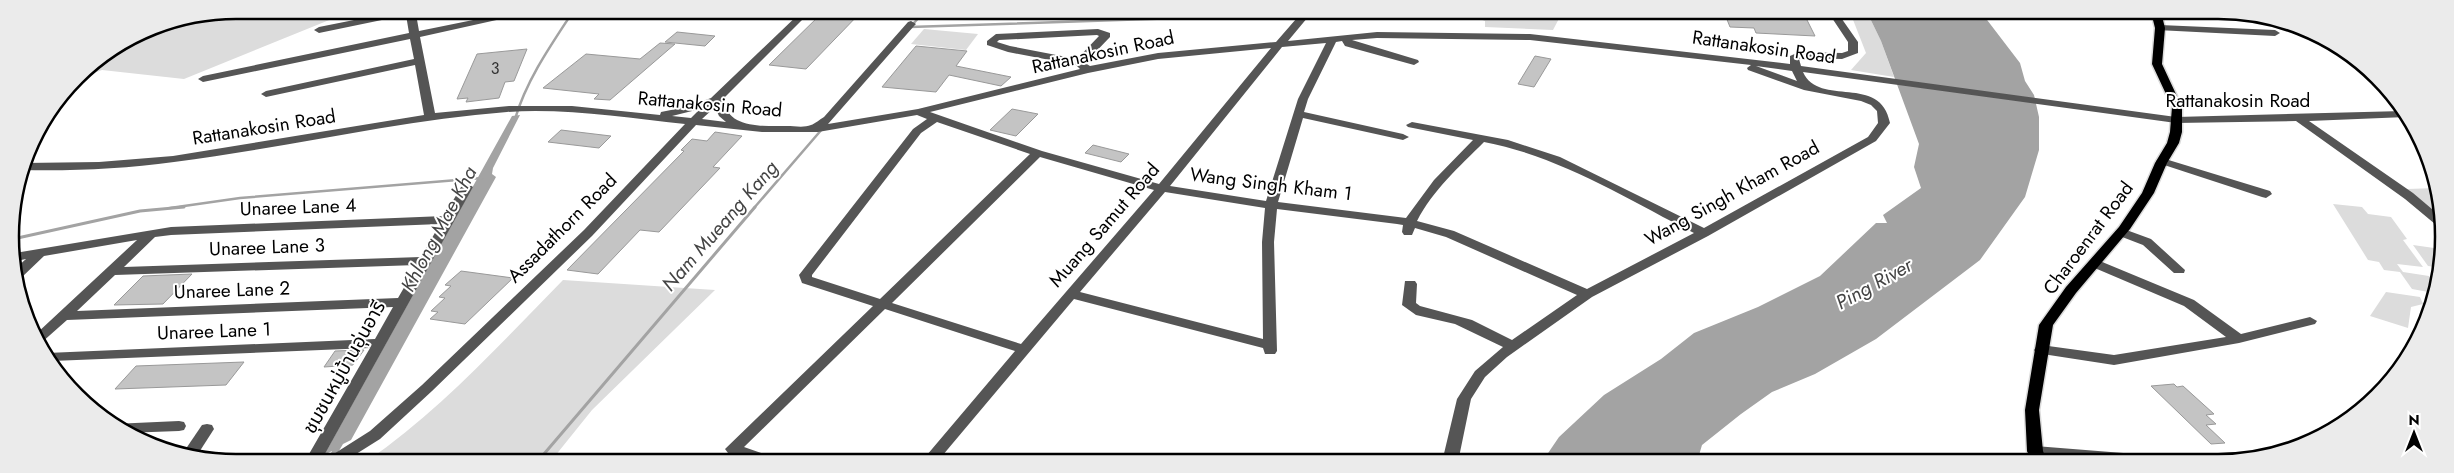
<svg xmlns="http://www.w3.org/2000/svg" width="2454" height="473" font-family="Jost,'Noto Sans Thai',sans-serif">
<rect width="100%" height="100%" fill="#fff"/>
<g fill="#dcdcdc">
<polygon points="237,10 354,10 184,79 102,70 73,81 77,76 150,27"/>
<polygon points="939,11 1012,11 1009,16 931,20"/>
<polygon points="1563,11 1553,30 1485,27 1485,21 1461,12"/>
<polygon points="1850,12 1867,12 1881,41 1894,77 1851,70 1866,53"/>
<polygon points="924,29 978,34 966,50 911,44"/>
<polygon points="2437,188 2439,216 2407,189"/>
<polygon points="2333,204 2362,207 2368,214 2391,217 2407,239 2403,240 2423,267 2397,264 2403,272 2429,276 2436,286 2434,293 2412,289 2400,272 2384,270 2379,262 2368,260"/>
<polygon points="2413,245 2441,249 2442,268 2428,266"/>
<path d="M563 280 715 290 592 410 551 461H367C440 411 501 343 563 280Z"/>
<polygon points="2386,292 2420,297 2423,304 2411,307 2408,328 2370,316"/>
</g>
<g fill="#a3a3a3">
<polygon points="1867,12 1981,12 2020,63 2025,81 2034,95 2039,117 2039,150 2025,197 1980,260 1876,339 1815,374 1772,392 1741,414 1702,445 1697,462 1542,462 1559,437 1604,395 1661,359 1694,333 1758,307 1820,276 1876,223 1887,223 1883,215 1921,188 1914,167 1919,144 1881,41"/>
<polygon points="520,115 493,168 492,174 496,177 351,440 343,444 333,461 327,461 332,451 324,455 512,116"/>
</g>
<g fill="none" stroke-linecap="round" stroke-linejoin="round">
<g stroke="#a3a3a3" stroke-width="2.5">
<polyline points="912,25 925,11"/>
<polyline points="910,27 1209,17"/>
<path d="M515 119C527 79 551 45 574 10"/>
<polyline points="170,208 240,198 482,178"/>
<polyline points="754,208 823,128"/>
</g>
<g stroke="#a3a3a3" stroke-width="3">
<polyline points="13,239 140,211 184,207"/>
<polyline points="538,461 755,207"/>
</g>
</g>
<g fill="#c4c4c4" stroke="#999">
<polygon points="824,11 862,11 806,69 769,65"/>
<polygon points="1724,12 1805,16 1815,36 1756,33 1754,28 1730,27"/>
<polygon points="677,32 715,36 705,46 665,42"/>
<polygon points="660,43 675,44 610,100 594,99 599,94 543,88 586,54 640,59"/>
<polygon points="916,46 967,51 956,66 1011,77 1001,86 949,75 936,92 882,87"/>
<polygon points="527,49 514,81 505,82 499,98 466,102 468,98 457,99 477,54"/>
<polygon points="1535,56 1551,59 1534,87 1518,84"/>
<polygon points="1012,109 1038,114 1016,136 990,130"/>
<polygon points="561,130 611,136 599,148 548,142"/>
<polygon points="715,132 742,136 713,167 720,168 659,232 640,230 598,274 567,270 684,151 681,150 692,139 707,141"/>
<polygon points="1093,145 1129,154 1121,162 1085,153"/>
<polygon points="461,271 513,278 465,324 430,319 438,312 431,311 445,298 439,297 451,286 445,285"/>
<polygon points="192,274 163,304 114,305 143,276"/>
<polygon points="364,350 353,365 324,367 335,351"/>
<polygon points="244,362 226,385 115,389 136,366"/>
<polygon points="2174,384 2177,387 2183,386 2214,414 2206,415 2216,424 2206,425 2225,443 2211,444 2151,386"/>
</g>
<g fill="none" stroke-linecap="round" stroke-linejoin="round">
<g stroke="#dbdbdb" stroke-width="3">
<polygon id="major" points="2151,12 2161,12 2165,28 2162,64 2182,107 2182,132 2179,143 2167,163 2154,193 2130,229 2076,293 2053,325 2039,410 2043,451 2047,462 2032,462 2027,451 2025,410 2039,325 2066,287 2119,227 2142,193 2155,163 2167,143 2170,132 2172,107 2152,64 2155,28"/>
</g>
<g fill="#555" fill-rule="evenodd">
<path d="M404 10H424L416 14 419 31 522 10H542L420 37 435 113 509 106H572L660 115 661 112 686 107 711 98 802 11H811L725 97C723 129 764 126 787 126 794 126 804 128 811 125 815 124 820 119 824 117L908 22 911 21 916 24 914 26 828 124 918 109 1080 69 1076 65 1008 52 987 45V41L996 34 1098 29 1110 33V37L1085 63 1090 66 1158 53 1276 42 1303 11H1313L1288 41 1377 32 1530 34 1790 64V56L1799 52 1842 53 1848 51V42L1828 12H1837L1858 42V53L1842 59 1801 58 1799 59 1801 66 2176 117 2403 111 2406 117 2309 121 2413 193 2439 215V225L2435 224 2405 199 2296 121 2176 123 1803 72C1819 108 1881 73 1890 123L1876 141 1708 236 1592 297 1507 357 1485 377 1471 399 1458 462H1442L1457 399 1475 371 1503 347 1455 324 1416 315 1402 305 1405 281H1415L1417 284 1416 303 1420 306 1472 320 1512 340 1577 295 1446 237 1415 228 1412 235H1404L1402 232 1403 225 1397 224 1277 209 1274 242 1277 351 1275 354H1265L1263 348 1074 299 937 462H921L1015 351 885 309 744 447 773 457 775 461H753L728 453 725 449 873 306 802 283 799 275 913 129 927 119 917 115 818 132H762L696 125 592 236 432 391 380 439 345 461H326L329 457 370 431 422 385 584 230 685 124C626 118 566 108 507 112 395 121 285 148 174 162 124 169 72 171 23 170L24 163 99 162 173 156 424 115 415 65 266 97 261 94 266 91 414 59 410 39 203 82 198 79 203 76 409 33 406 15 319 33 314 30 319 27ZM1097 35 1099 36 1077 59 1010 46 997 42 999 40ZM1377 38 1530 40 1751 65 1747 68 1748 70 1804 90 1861 101 1871 105 1877 111 1878 123 1868 137 1704 228 1560 157 1508 140 1412 122 1406 125 1408 127 1473 140 1434 180 1406 218 1278 202 1303 118 1403 140 1409 137 1403 134 1304 112 1308 99 1336 42 1342 41 1345 46 1414 65 1419 62 1418 60 1352 40ZM1326 43 1298 99 1266 201 1170 186 1282 47ZM1271 48 1159 184 1042 151 930 112 1088 73 1158 59ZM1756 66 1792 71 1797 81ZM715 107 719 116 726 122 702 119ZM700 109 691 118 672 116ZM937 122 1030 154 880 299 812 277V275L921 133ZM1484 142C1559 156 1627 199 1694 233L1587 289 1454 231 1417 221C1433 190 1459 167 1484 142ZM1040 157 1154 190 1021 344 892 303ZM1165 192 1265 208 1262 242 1263 339 1080 292Z"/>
<polygon points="2160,25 2275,30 2280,33 2275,36 2157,30 2157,26"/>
<polygon points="2162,158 2270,191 2272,194 2266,198 2262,197 2158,163 2156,161"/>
<path d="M467 183 473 187 321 461H305L370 348 52 361 47 353 375 339 393 307 67 320 41 343 36 334 137 240 44 256 22 277 18 278 16 268 26 259 16 261 15 253 171 227 444 216 461 187ZM440 224 421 257 124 267 155 237 171 235ZM417 265 398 298 77 311 115 275Z"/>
<polygon points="2121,228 2151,239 2185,270 2184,273 2174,273 2143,245 2117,235 2115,232"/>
<polygon points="2095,259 2194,300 2241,334 2310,317 2317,321 2315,324 2239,343 2114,365 2036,353 2034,350 2036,347 2041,345 2114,355 2226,337 2184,306 2090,266 2089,263"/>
<polygon points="179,421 184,422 186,426 184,430 179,431 124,433 113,424"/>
<polygon points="207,424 212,425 214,429 196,457 183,453 202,425"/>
<polygon points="2035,446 2161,456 2166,458 2169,462 2103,462 2035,456 2030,455 2027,451 2030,447"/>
</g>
<use href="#major" fill="#000" fill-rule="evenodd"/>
</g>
<g text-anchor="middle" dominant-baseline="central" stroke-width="4" stroke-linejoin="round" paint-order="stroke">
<g font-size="16" fill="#313131">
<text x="495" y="68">3</text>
</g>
<g font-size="19" fill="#000" stroke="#fff">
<text transform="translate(1764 47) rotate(8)">Rattanakosin Road</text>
<text transform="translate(1103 52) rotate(-12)">Rattanakosin Road</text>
<text x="2238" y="100">Rattanakosin Road</text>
<text transform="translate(710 104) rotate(5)">Rattanakosin Road</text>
<text transform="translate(264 127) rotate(-9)">Rattanakosin Road</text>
<text transform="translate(1271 184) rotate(7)">Wang Singh Kham 1</text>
<text transform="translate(1732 193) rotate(-29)">Wang Singh Kham Road</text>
<text transform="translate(298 207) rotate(-2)">Unaree Lane 4</text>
<text transform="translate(1104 225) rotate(-49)">Muang Samut Road</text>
<text transform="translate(562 228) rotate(-45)">Assadathorn Road</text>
<text transform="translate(2088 238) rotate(-53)">Charoenrat Road</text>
<text transform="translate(267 247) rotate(-2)">Unaree Lane 3</text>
<text transform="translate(232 290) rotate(-2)">Unaree Lane 2</text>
<text transform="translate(214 331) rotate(-2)">Unaree Lane 1</text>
<text transform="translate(344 367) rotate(-61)">ชุมชนหมู่บ้านอุ่นอารี</text>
</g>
<g font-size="20" font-style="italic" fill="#444" stroke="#fff">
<text transform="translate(720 226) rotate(-49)">Nam Mueang Kang</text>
<text transform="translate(439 229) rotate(-62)">Khlong Mae Kha</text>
<text transform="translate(1874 284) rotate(-29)">Ping River</text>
</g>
</g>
<path d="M0 0H2454V473H0ZM236 19H2218A217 217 0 0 1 2435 236V237A217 217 0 0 1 2218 454H236A217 217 0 0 1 19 237V236A217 217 0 0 1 236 19Z" fill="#ebebeb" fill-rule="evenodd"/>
<path fill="none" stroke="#000" stroke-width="2.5" d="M236 19H2218A217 217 0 0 1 2435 236V237A217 217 0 0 1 2218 454H236A217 217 0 0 1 19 237V236A217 217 0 0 1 236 19Z"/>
<g transform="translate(2414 433)" stroke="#ffffff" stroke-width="4" paint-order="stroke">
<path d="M0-4L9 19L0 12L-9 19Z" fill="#000000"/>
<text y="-8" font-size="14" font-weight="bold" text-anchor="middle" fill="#000000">N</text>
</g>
</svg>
